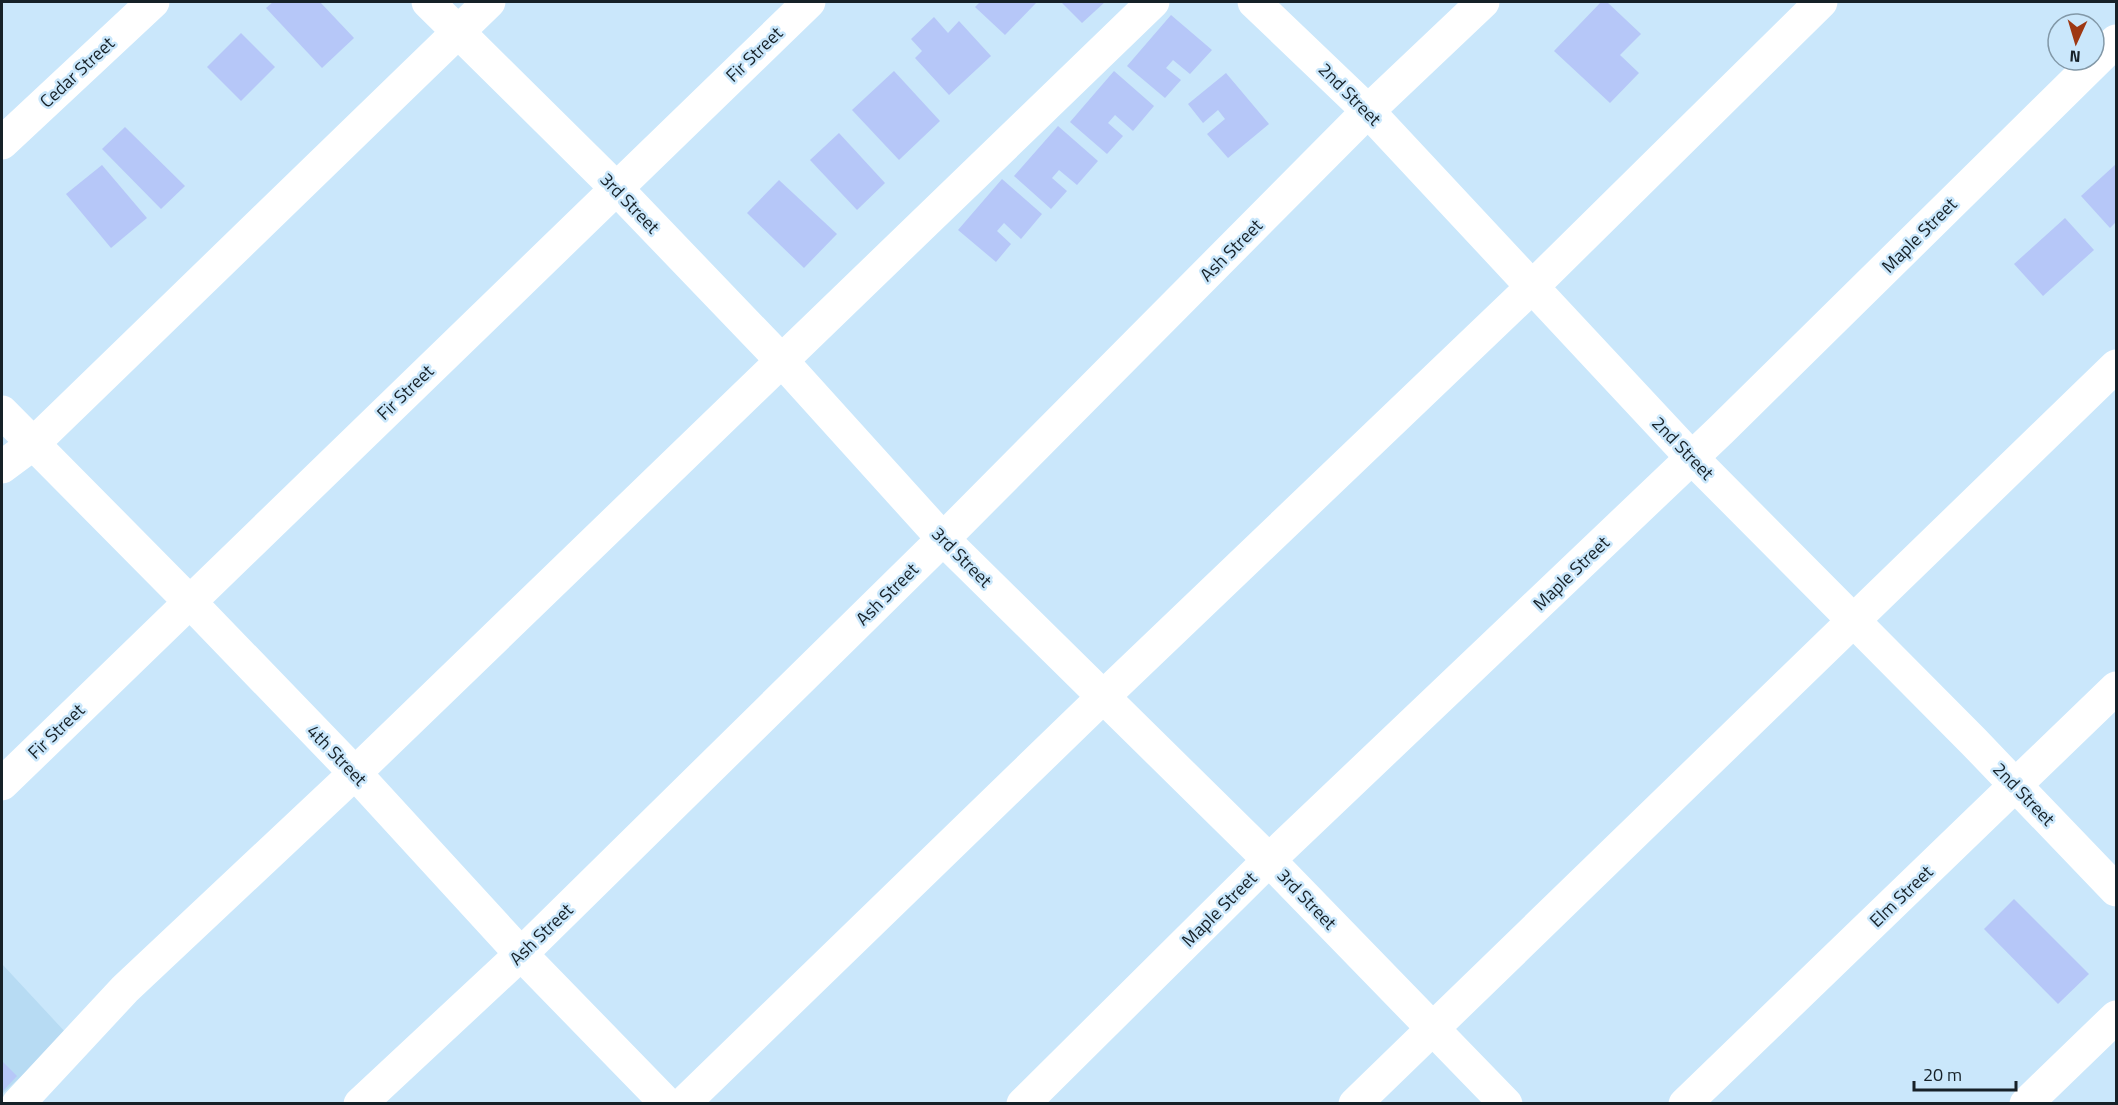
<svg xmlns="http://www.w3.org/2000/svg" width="2118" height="1105" font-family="'Titillium Web',sans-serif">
<rect width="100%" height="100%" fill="#cae7fb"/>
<polygon fill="#b7dbf3" points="2,964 67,1034 2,1094"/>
<g fill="#b6c7f8">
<polygon points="273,2 320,2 354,38 322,68 266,8"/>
<polygon points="980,2 1037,2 1005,35 975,7"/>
<polygon points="1061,2 1105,2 1082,23"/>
<polygon points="1601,2 1607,2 1641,34 1620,55 1639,73 1610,103 1554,51"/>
<polygon points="1171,15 1212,50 1190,74 1173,60 1166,68 1181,80 1165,98 1127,66"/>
<polygon points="934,17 948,33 959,21 991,56 949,95 915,58 922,51 911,39"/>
<polygon points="241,33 275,67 241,101 207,67"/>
<polygon points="894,71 940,121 899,160 852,110"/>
<polygon points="1114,71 1154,106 1133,131 1115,115 1108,123 1123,136 1107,154 1070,122"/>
<polygon points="1226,73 1269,124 1228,158 1207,134 1225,119 1218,110 1203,123 1188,104"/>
<polygon points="1058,126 1098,161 1077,185 1059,170 1052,178 1067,191 1051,209 1014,176"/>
<polygon points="125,127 185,186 161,209 102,149"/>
<polygon points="839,133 885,183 857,210 810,160"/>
<polygon points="2116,164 2116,222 2110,228 2081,196"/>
<polygon points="102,165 147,218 111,248 66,194"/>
<polygon points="1002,179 1042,214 1021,239 1004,223 997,231 1011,244 996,262 958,230"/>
<polygon points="779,180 837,234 804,268 747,213"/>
<polygon points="2065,218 2094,250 2043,296 2014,264"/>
<polygon points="2014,899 2089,974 2058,1004 1984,929"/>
<polygon points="2,1061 17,1076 2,1092"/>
</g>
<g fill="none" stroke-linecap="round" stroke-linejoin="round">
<g stroke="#fff" stroke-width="33">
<polyline points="428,2 616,188 782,361 943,539 1269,860 1506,1104"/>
<polyline points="1254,2 1368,111 1692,458 1973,741 2116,890"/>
<polyline points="2,143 153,2"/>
<polyline points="2,412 189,601 355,773 521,954 667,1104"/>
<polyline points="2,467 33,444 489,2"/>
<polyline points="2,784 809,2"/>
<polyline points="18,1104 125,989 355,773 1153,2"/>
<polyline points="360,1104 521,954 943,539 1368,111 1483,2"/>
<polyline points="683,1104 1103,697 1532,287 1821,2"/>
<polyline points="1023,1104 1269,860 1721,430 2116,41"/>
<polyline points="1355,1104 2116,366"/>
<polyline points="1685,1104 2116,688"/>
<polyline points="2026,1104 2116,1017"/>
</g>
</g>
<g text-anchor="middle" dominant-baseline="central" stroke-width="5" stroke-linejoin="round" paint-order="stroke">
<g font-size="18" fill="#162128" stroke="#cae7fb">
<text transform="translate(754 54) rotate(-44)">Fir Street</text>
<text transform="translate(77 72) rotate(-43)">Cedar Street</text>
<text transform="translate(1350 94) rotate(45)">2nd Street</text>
<text transform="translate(630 203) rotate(46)">3rd Street</text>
<text transform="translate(1919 235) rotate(-45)">Maple Street</text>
<text transform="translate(1231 250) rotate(-45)">Ash Street</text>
<text transform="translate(405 392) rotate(-44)">Fir Street</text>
<text transform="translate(1683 448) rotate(46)">2nd Street</text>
<text transform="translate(962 557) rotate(45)">3rd Street</text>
<text transform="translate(1571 573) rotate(-44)">Maple Street</text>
<text transform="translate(887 594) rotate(-45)">Ash Street</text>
<text transform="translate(56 731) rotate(-44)">Fir Street</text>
<text transform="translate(337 755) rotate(46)">4th Street</text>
<text transform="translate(2024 794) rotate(46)">2nd Street</text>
<text transform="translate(1901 896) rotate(-44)">Elm Street</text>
<text transform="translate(1307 899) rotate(46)">3rd Street</text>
<text transform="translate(1219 909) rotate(-45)">Maple Street</text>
<text transform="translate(541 934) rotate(-44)">Ash Street</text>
</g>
</g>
<rect width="2118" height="1105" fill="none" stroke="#162128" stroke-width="6"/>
<g transform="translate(2076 42) rotate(184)"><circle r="28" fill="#cae7fb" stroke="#8298a7" stroke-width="1.5"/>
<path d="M0-4.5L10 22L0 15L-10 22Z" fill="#9e3813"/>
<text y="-9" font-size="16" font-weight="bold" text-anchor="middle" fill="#162128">N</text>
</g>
<path d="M1914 1081v9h102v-9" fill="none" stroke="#162128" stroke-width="3"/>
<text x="1923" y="1081" font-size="18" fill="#162128" stroke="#cae7fb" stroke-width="4.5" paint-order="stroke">20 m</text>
</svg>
